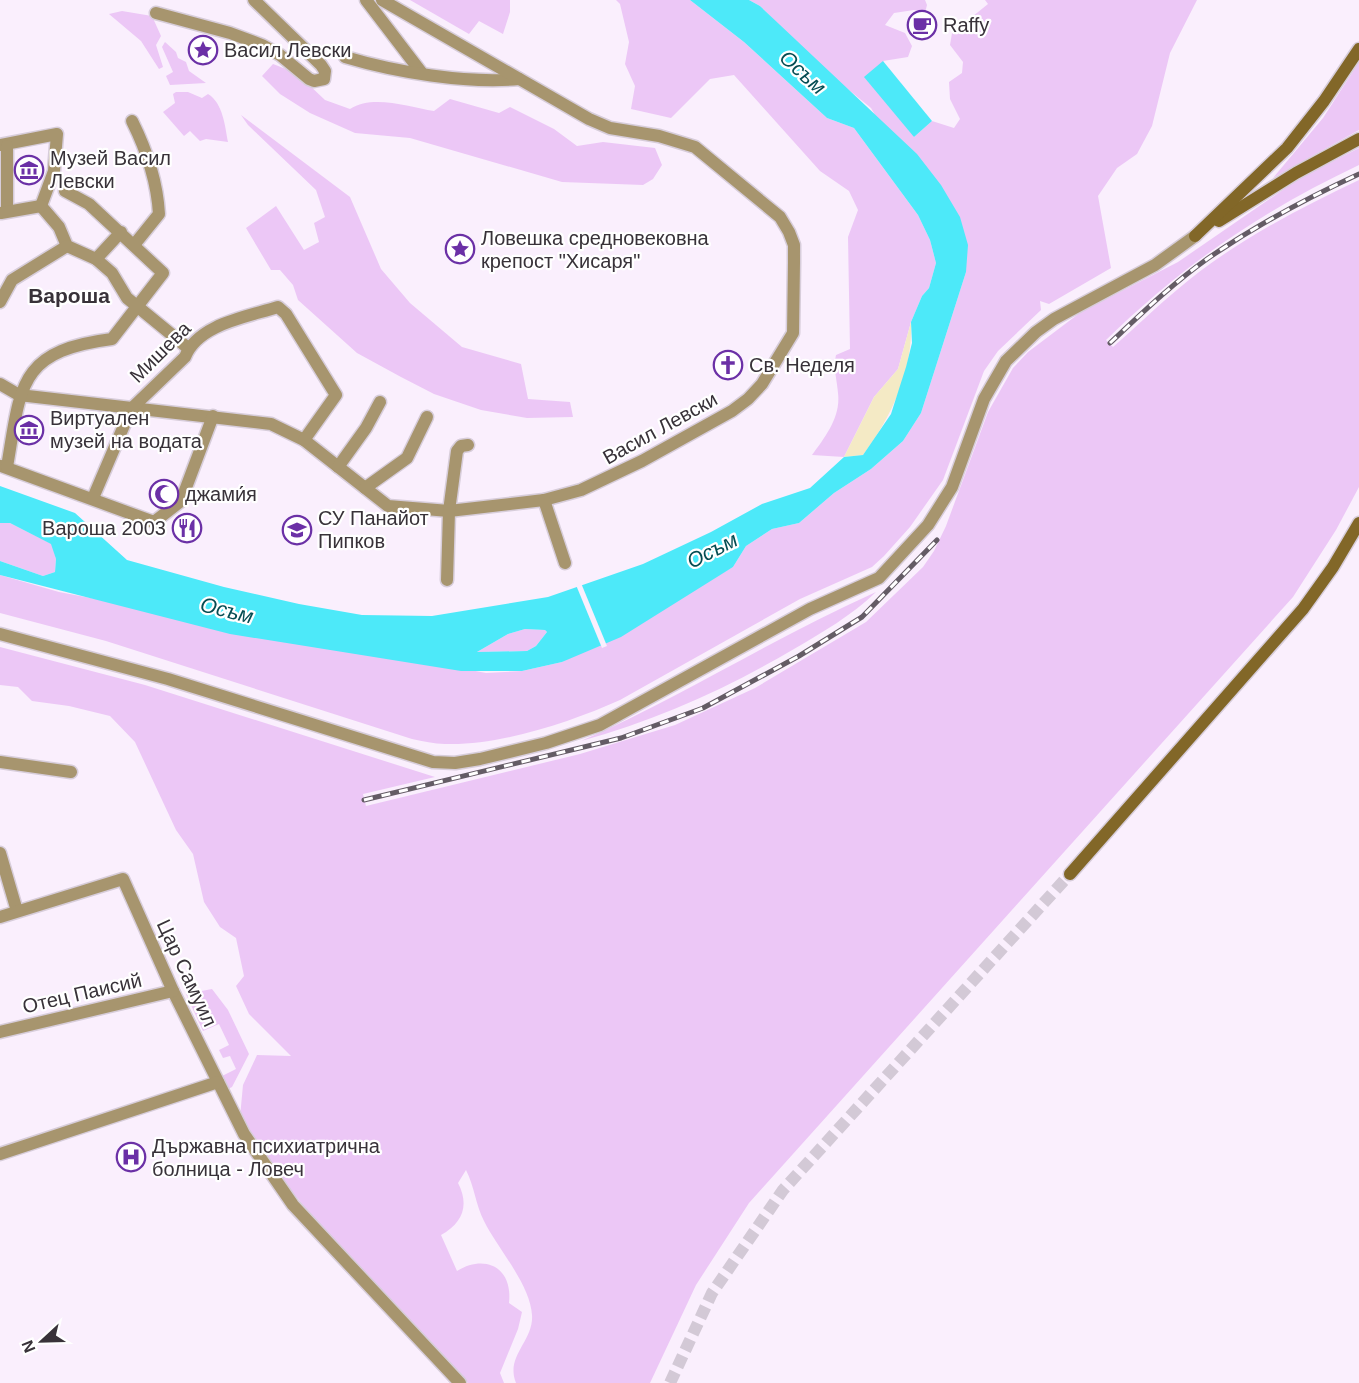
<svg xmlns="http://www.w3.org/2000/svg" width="1359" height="1383" font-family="Helvetica,sans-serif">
<rect width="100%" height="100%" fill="#faeffd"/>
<g fill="#ecc7f6">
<polygon points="410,0 510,0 510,12 503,34 479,21 469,34"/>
<path d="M616 0H690L744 42 827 118 854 128 918 215 930 240 936 263 929 288 922 296 911 322 898 369 874 397 844 457 812 455C825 437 841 417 838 393 837 379 833 369 836 355L850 349 848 237 858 210 849 191 820 171 734 75 710 79 671 118 631 109 635 86 625 64 629 42 620 4Z"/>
<path d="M749 0H925L927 5 925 13 914 10 894 13 885 25 905 33 912 46 908 57 883 61 914 137 932 121 954 128 960 119 950 99 949 82 962 73 963 62 950 45 952 33 988 4 985 0H1197L1170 53 1152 126 1137 154 1117 168 1098 196 1111 268 1049 304 1040 301 1041 310 998 351 984 371 943 480 910 527 884 556 872 567 800 599 620 700C571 722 499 746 445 744 434 744 423 741 412 739L106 641 0 613V575L59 592 486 673 522 671 562 662 733 567 746 546 772 529 799 523 834 493 871 469 903 441 921 413 966 272 871 108 828 73 760 6Z"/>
<polygon points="122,11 152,16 161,36 156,45 163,67 159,69 141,41 109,14"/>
<polygon points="165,42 176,52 178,58 186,62 189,71 206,83 170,85 166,76 173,72 162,47"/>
<polygon points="1359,62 1359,130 1273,178 1323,118"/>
<path d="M273 64 286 69 307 83 325 100 350 109C373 94 409 107 434 111L450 99 499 113 510 107 554 129 577 146 603 142 655 148 662 165 653 179 643 185 562 182 410 138 355 133 310 113 280 94 262 76Z"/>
<path d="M176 92H188L202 98 208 94C223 103 225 126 228 142L206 139 200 141 190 131 184 136 163 112 175 103 173 94Z"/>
<polygon points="241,115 350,197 381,269 410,303 462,347 521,364 528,399 570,402 573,417 527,418 481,410 434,394 401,377 357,353 298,300 293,285 280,270 271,270 246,228 276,206 304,250 319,242 314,223 325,217 316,190 248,125"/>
<path d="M1359 148V165C1260 212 1184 264 1106 340L1113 347C1135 328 1156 307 1178 289 1232 243 1296 210 1359 180V487L1336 530 1293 597 749 1203 696 1285 650 1383H516C505 1356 534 1341 532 1315 530 1284 498 1249 484 1221 476 1206 474 1185 466 1170L458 1183C470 1206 462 1223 441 1235L457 1271C485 1254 513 1267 509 1303L522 1312 518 1329 500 1373 504 1383H468L318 1223 288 1187 240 1117 243 1085 257 1055 291 1056 249 1014 236 986 244 976 236 938 220 927 204 902 193 854 176 830 135 742 110 716 69 706 32 701 18 687 0 685V647L145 685 435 777 363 794 366 806 580 754 675 725 755 688 866 622 923 567 934 551 946 526 988 412 1013 368 1028 352 1081 312 1178 262 1300 178Z"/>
<polygon points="0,523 10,523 52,544 56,559 55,572 43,576 0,561"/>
<path d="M876 592C851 616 823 632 794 649 726 689 657 720 581 741 682 697 775 637 876 592Z"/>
<polygon points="525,629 545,630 547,632 536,646 527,651 477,652 508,634"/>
<polygon points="212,989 228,1010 249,1054 232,1087 228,1089 222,1076 236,1069 230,1056 223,1058 219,1050 229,1045 219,1024 203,1031 186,994"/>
</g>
<path fill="#f4eac5" d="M911 322C913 371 892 416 863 455L844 457 874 397 898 369Z"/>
<g fill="#4de9f9" fill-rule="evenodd">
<path d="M690 0H749L760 6 917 154 941 185 960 217 968 245 966 272 921 413 903 441 871 469 834 493 799 523 772 529 746 546 733 567 621 637 562 662 522 671H461L230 634 0 575V561L43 576 55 572 56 559 51 544 10 523H0V486L75 513 127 560 224 587 299 604 362 615 432 616 548 597 643 564 711 532 762 504 810 488 844 457 863 455 891 414 906 367 912 343 911 322 922 296 929 288 936 263 930 240 918 215 854 128 827 118 744 42ZM525 629 545 630 547 632 536 646 527 651 477 652 508 634Z"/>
<polygon points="883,61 932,121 914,137 864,77"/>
</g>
<polygon fill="#faeffd" points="581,583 607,646 602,648 576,585"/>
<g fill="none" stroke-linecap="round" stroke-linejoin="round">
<polyline stroke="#d3c9d6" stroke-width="12" stroke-dasharray="12 6" stroke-linecap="butt" points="670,1383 712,1293 783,1190 1070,874"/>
<g stroke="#d7cdda" stroke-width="15">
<g id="minor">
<polyline points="366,0 421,72"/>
<polyline points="156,13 230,33 262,45 280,55 309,79 314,81 324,79 325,71 321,65 254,0"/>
<path d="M345 57C395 72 467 84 519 79"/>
<path d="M132 121C147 151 157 180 159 214L134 245"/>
<polyline points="0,145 57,134 54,171 41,206"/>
<polyline points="7,146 7,211"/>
<polyline points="41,206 59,227 67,246 96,259 112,273 127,298 188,348"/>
<polyline points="1,213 41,206"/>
<polyline points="96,259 121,232"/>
<polyline points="0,302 12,280 67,246"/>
<polyline points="0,384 19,395 271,424 304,440 388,506 449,511 544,500 581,490 642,461 732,411 748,399 762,384 793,333 794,263 794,245 789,232 780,217 695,147 659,136 610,128 589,119 382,0"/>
<polyline points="1,466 154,522 181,501 213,416"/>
<path d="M7 467C21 385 18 351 112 339L163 273 89 204 65 191"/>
<polyline points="338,467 366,428 380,402"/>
<polyline points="365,488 407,458 427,417"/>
<path d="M93 498 131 409 185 357C198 324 247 317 278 307L286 314 336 395 304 440"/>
<polyline points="544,500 565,563"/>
<polyline points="447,580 449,511 457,451 461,446 468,445"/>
<polyline points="0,762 71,772"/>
<polyline points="0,853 17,911"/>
<polyline points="0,917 123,879 173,991 244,1134 293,1205 460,1383"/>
<polyline points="0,1032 173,991"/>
<polyline points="0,1154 218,1082"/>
</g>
</g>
<g stroke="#d7cdda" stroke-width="15">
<polyline id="tertiary" points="0,634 168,679 433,762 455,763 480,759 546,743 600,725 810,609 879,578 928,525 952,487 984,399 1006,361 1036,332 1054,319 1155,265 1195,236"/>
</g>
<g stroke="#d7cdda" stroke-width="15">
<g id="secondary">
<polyline points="1219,221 1296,173 1359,139"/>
<polyline points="1195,236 1287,148 1324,101 1359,49"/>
<polyline points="1070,874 1303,609 1333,567 1359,523"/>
</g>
</g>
<use href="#minor" stroke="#a7956e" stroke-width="12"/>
<use href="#tertiary" stroke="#a7956e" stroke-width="12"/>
<use href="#secondary" stroke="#826728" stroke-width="12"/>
<g stroke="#645c65" stroke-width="5">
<g id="rail">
<path d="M1110 343C1141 314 1172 284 1207 259 1255 226 1307 198 1359 174"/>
<polyline points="364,800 621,738 703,708 799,656 862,617 937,540"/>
</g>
</g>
<use href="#rail" stroke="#fff" stroke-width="3" stroke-dasharray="9" stroke-linecap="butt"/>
</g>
<defs>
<g id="cafe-ring" transform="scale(1.5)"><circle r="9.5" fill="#fff" stroke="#6b30a6" stroke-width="1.5"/><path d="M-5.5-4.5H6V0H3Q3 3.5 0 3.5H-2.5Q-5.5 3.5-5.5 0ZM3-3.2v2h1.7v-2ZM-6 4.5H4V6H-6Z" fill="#6b30a6"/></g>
<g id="sight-ring" transform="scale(1.5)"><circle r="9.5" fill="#fff" stroke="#6b30a6" stroke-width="1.5"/><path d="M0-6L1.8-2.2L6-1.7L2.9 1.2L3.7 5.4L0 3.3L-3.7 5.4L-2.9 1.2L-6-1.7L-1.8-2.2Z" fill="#6b30a6"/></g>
<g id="museum-ring" transform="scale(1.5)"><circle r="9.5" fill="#fff" stroke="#6b30a6" stroke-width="1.5"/><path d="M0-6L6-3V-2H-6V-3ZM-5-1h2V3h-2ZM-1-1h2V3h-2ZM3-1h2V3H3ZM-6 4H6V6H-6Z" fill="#6b30a6"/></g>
<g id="church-ring" transform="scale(1.5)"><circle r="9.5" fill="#fff" stroke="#6b30a6" stroke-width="1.5"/><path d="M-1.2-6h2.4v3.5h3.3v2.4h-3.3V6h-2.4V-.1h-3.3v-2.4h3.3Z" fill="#6b30a6"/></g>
<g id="mosque-ring" transform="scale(1.5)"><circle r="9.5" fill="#fff" stroke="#6b30a6" stroke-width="1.5"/><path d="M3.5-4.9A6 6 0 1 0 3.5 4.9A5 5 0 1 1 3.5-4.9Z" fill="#6b30a6"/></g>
<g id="restaurant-ring" transform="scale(1.5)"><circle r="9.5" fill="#fff" stroke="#6b30a6" stroke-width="1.5"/><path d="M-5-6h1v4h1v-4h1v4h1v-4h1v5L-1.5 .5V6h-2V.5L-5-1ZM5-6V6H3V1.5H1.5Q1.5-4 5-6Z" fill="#6b30a6"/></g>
<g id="school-ring" transform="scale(1.5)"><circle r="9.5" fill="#fff" stroke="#6b30a6" stroke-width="1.5"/><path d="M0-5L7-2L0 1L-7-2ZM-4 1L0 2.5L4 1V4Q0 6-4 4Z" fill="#6b30a6"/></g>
<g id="hospital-ring" transform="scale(1.5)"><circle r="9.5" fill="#fff" stroke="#6b30a6" stroke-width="1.5"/><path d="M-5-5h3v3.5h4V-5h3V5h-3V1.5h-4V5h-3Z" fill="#6b30a6"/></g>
</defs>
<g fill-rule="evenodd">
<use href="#cafe-ring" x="922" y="25"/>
<use href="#sight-ring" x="203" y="50"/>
<use href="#museum-ring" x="29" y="170"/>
<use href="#sight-ring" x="460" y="249"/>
<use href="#church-ring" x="728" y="365"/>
<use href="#museum-ring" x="29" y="430"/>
<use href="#mosque-ring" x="164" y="494"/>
<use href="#restaurant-ring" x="187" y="528"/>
<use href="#school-ring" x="297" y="530"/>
<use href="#hospital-ring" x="131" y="1157"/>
</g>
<g text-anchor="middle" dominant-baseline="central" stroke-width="4.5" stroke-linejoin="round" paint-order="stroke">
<g font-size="20" fill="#383239" stroke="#fff" text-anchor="start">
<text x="943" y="25">Raffy</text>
<text x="224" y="50">Васил Левски</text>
<text x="50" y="158">Музей Васил<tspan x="50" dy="23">Левски</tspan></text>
<text x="481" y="238">Ловешка средновековна<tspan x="481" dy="23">крепост "Хисаря"</tspan></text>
<text x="749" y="365">Св. Неделя</text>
<text x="50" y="418">Виртуален<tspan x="50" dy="23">музей на водата</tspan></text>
<text x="185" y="494">джами́я</text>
<text x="318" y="518">СУ Панайот<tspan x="318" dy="23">Пипков</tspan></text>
<text x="166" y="528" text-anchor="end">Вароша 2003</text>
<text x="152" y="1146">Държавна психиатрична<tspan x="152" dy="23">болница - Ловеч</tspan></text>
</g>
<g font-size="20" fill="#383239" stroke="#fff">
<text transform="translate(160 352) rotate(-45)">Мишева</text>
<text transform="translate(660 428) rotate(-29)">Васил Левски</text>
<text transform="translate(187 973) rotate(65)">Цар Самуил</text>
<text transform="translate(82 993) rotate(-13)">Отец Паисий</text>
</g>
<g font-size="21" font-style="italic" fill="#054d53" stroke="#fff">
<text transform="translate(803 72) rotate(42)">Осъм</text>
<text transform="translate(712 550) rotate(-27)">Осъм</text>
<text transform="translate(227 610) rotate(14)">Осъм</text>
</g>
<g font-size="21" font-weight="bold" fill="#383239" stroke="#fff">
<text x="69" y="295">Вароша</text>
</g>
</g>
<g transform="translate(42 1341) rotate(248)" stroke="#ffffff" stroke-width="4.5" paint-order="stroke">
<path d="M0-4.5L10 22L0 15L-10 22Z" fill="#383239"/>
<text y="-9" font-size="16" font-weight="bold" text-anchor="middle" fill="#383239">N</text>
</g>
</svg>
